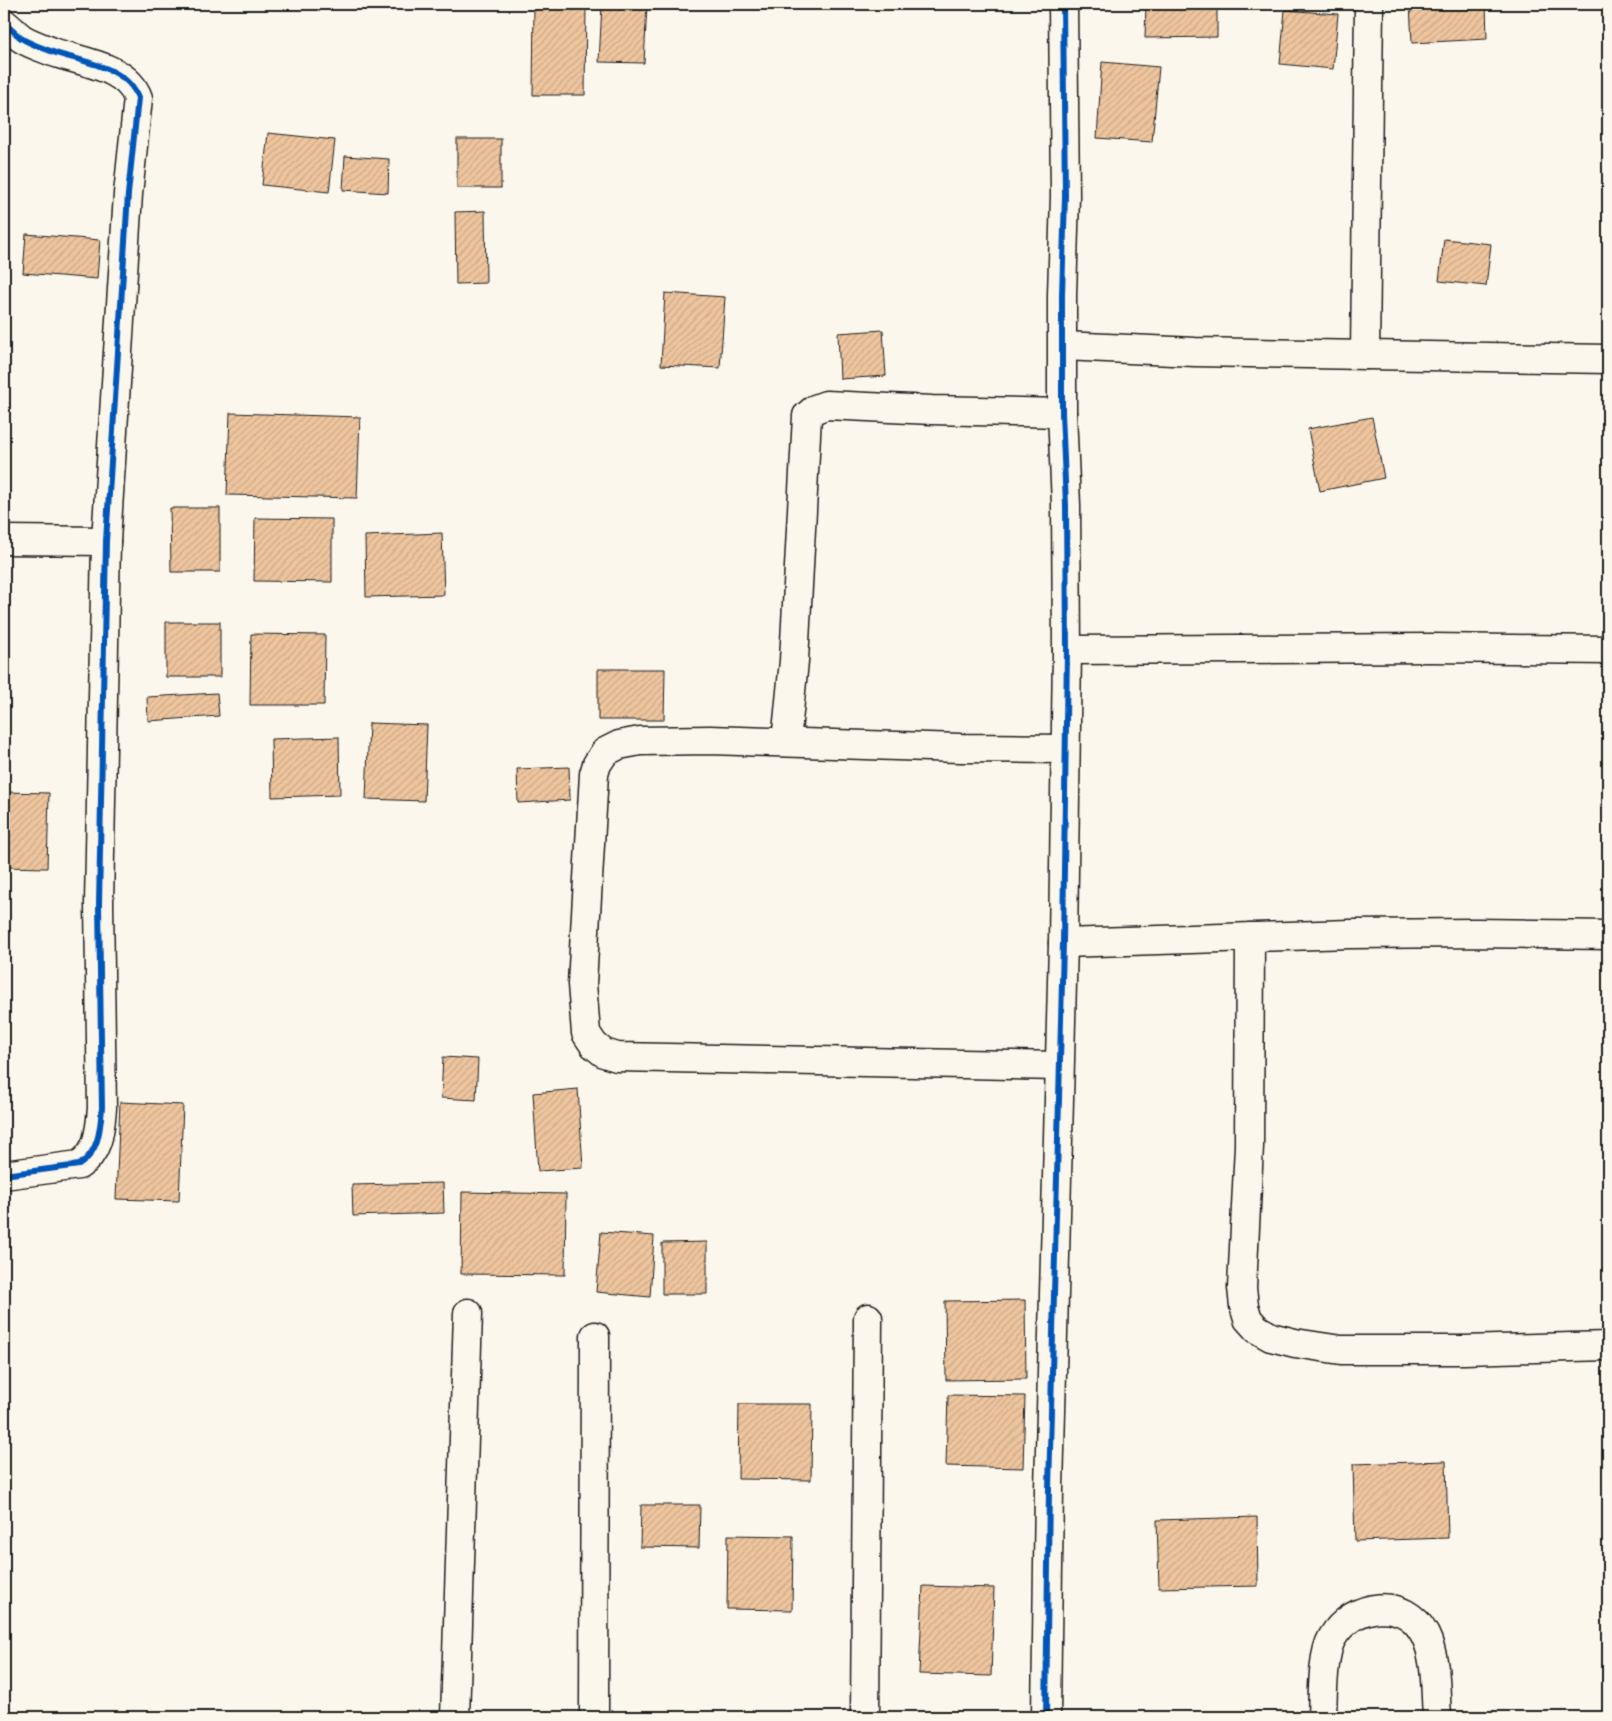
<svg xmlns="http://www.w3.org/2000/svg" width="1612" height="1721" font-family="Sriracha,sans-serif">
<defs>
<pattern id="building-hatch" width="6" height="6" patternUnits="userSpaceOnUse" patternTransform="scale(1.25)"><rect width="6" height="6" fill="#eec59e"/><path d="M-1 1l2-2M0 6l6-6M5 7l2-2" fill="none" stroke="#cca988"/></pattern>
</defs>
<rect width="100%" height="100%" fill="#fbf7ec"/>
<filter id="ink" filterUnits="userSpaceOnUse"><feTurbulence type="fractalNoise" baseFrequency=".02" numOctaves="2"/><feDisplacementMap in="SourceGraphic" scale="10" xChannelSelector="R" yChannelSelector="G"/><feConvolveMatrix kernelMatrix="1 2 1 2 8 2 1 2 1" color-interpolation-filters="sRGB"/></filter>
<g filter="url(#ink)">
<g fill="url(#building-hatch)" stroke="#1c1c1c">
<polygon points="534,4 586,4 585,95 533,95"/>
<polygon points="602,4 647,4 644,63 599,62"/>
<polygon points="1146,4 1217,4 1217,37 1145,38"/>
<polygon points="1410,4 1486,4 1487,39 1412,43"/>
<polygon points="1285,10 1338,14 1333,69 1280,64"/>
<polygon points="1102,62 1159,67 1152,142 1097,138"/>
<polygon points="268,133 335,140 329,192 262,185"/>
<rect x="457" y="139" width="44" height="49"/>
<polygon points="345,156 389,159 388,193 343,190"/>
<polygon points="485,211 486,283 456,284 455,212"/>
<polygon points="26,234 100,240 97,279 23,273"/>
<polygon points="1444,239 1491,244 1486,286 1439,281"/>
<polygon points="665,293 725,297 720,368 661,365"/>
<polygon points="883,330 886,376 840,379 838,333"/>
<polygon points="230,413 360,417 357,498 227,495"/>
<polygon points="1372,417 1384,478 1320,491 1308,429"/>
<polygon points="170,508 220,508 220,572 171,572"/>
<polygon points="255,518 332,519 332,582 254,581"/>
<polygon points="442,533 444,595 366,597 365,536"/>
<rect x="166" y="622" width="54" height="55"/>
<polygon points="251,634 325,635 324,705 250,705"/>
<polygon points="598,669 665,669 664,720 598,720"/>
<polygon points="217,693 219,716 148,721 147,697"/>
<polygon points="369,723 427,725 424,801 366,799"/>
<polygon points="339,737 340,795 272,797 271,739"/>
<polygon points="569,767 570,800 518,803 517,769"/>
<polygon points="4,792 49,793 47,868 4,867"/>
<polygon points="443,1057 478,1059 476,1100 441,1098"/>
<polygon points="578,1089 583,1168 538,1171 533,1093"/>
<polygon points="120,1102 183,1105 179,1201 116,1199"/>
<polygon points="443,1183 444,1213 353,1216 352,1185"/>
<polygon points="462,1192 566,1194 565,1275 461,1274"/>
<polygon points="601,1232 654,1236 650,1297 596,1292"/>
<polygon points="707,1242 707,1294 662,1294 662,1243"/>
<polygon points="1025,1300 1026,1379 946,1380 945,1301"/>
<polygon points="948,1395 1025,1396 1023,1468 946,1466"/>
<polygon points="739,1404 812,1404 811,1480 738,1479"/>
<polygon points="1446,1461 1448,1538 1355,1541 1353,1464"/>
<polygon points="641,1505 700,1505 699,1548 640,1547"/>
<polygon points="1257,1517 1258,1586 1159,1588 1157,1520"/>
<polygon points="728,1535 793,1536 792,1610 727,1609"/>
<polygon points="923,1586 994,1588 991,1676 919,1674"/>
</g>
<g fill="none" stroke-linecap="round" stroke-linejoin="round">
<g stroke="#1c1c1c" stroke-width="31">
<g id="minor">
<path d="M4 23C9 27 15 33 21 38 30 44 43 48 53 52 81 62 127 66 138 98L128 194 106 541 99 904 102 1108C100 1130 99 1152 79 1165L4 1175"/>
<polyline points="1063,346 1195,352 1608,359"/>
<polyline points="1365,355 1369,4"/>
<polyline points="4,540 106,541"/>
<polyline points="1067,650 1432,648 1608,650"/>
<polyline points="786,742 794,661 807,416 815,409 826,405 932,410 1062,413"/>
<polyline points="1250,937 1249,1146 1242,1288 1244,1306 1248,1319 1257,1329 1271,1337 1295,1343 1341,1350 1464,1350 1608,1346"/>
<polyline points="1063,943 1350,934 1476,933 1608,935"/>
<polyline points="1059,1066 617,1057 604,1053 594,1045 586,1033 582,984 594,774 597,764 605,752 619,745 640,741 710,740 960,748 1065,749"/>
<polyline points="455,1717 468,1313"/>
<polyline points="594,1717 595,1336"/>
<polyline points="865,1717 868,1318"/>
<polyline points="1046,1717 1049,1489 1063,943 1067,650 1066,505 1062,413 1062,295 1065,196 1063,4"/>
<path d="M1322 1717C1323 1697 1322 1655 1332 1638 1352 1603 1405 1595 1425 1635 1437 1659 1435 1690 1437 1717"/>
</g>
</g>
<use href="#minor" stroke="#fbf7ec" stroke-width="28"/>
<g stroke="#fbf7ec" stroke-width="9">
<g id="cycleway">
<path d="M4 23C9 27 15 33 21 38 30 44 43 48 53 52 81 62 127 66 138 98L128 194 106 541 99 904 102 1108C100 1130 99 1152 79 1165L4 1175"/>
<polyline points="1046,1717 1049,1489 1063,943 1067,650 1066,505 1062,413 1062,295 1065,196 1063,4"/>
</g>
</g>
<use href="#cycleway" stroke="#0057b8" stroke-width="6"/>
</g>
</g>
<rect width="1612" height="1721" fill="none" stroke="#fbf7ec" stroke-width="20"/>
<rect x="10" y="10" width="1592" height="1701" fill="none" stroke="#1c1c1c" stroke-width="2" filter="url(#ink)"/>
</svg>
